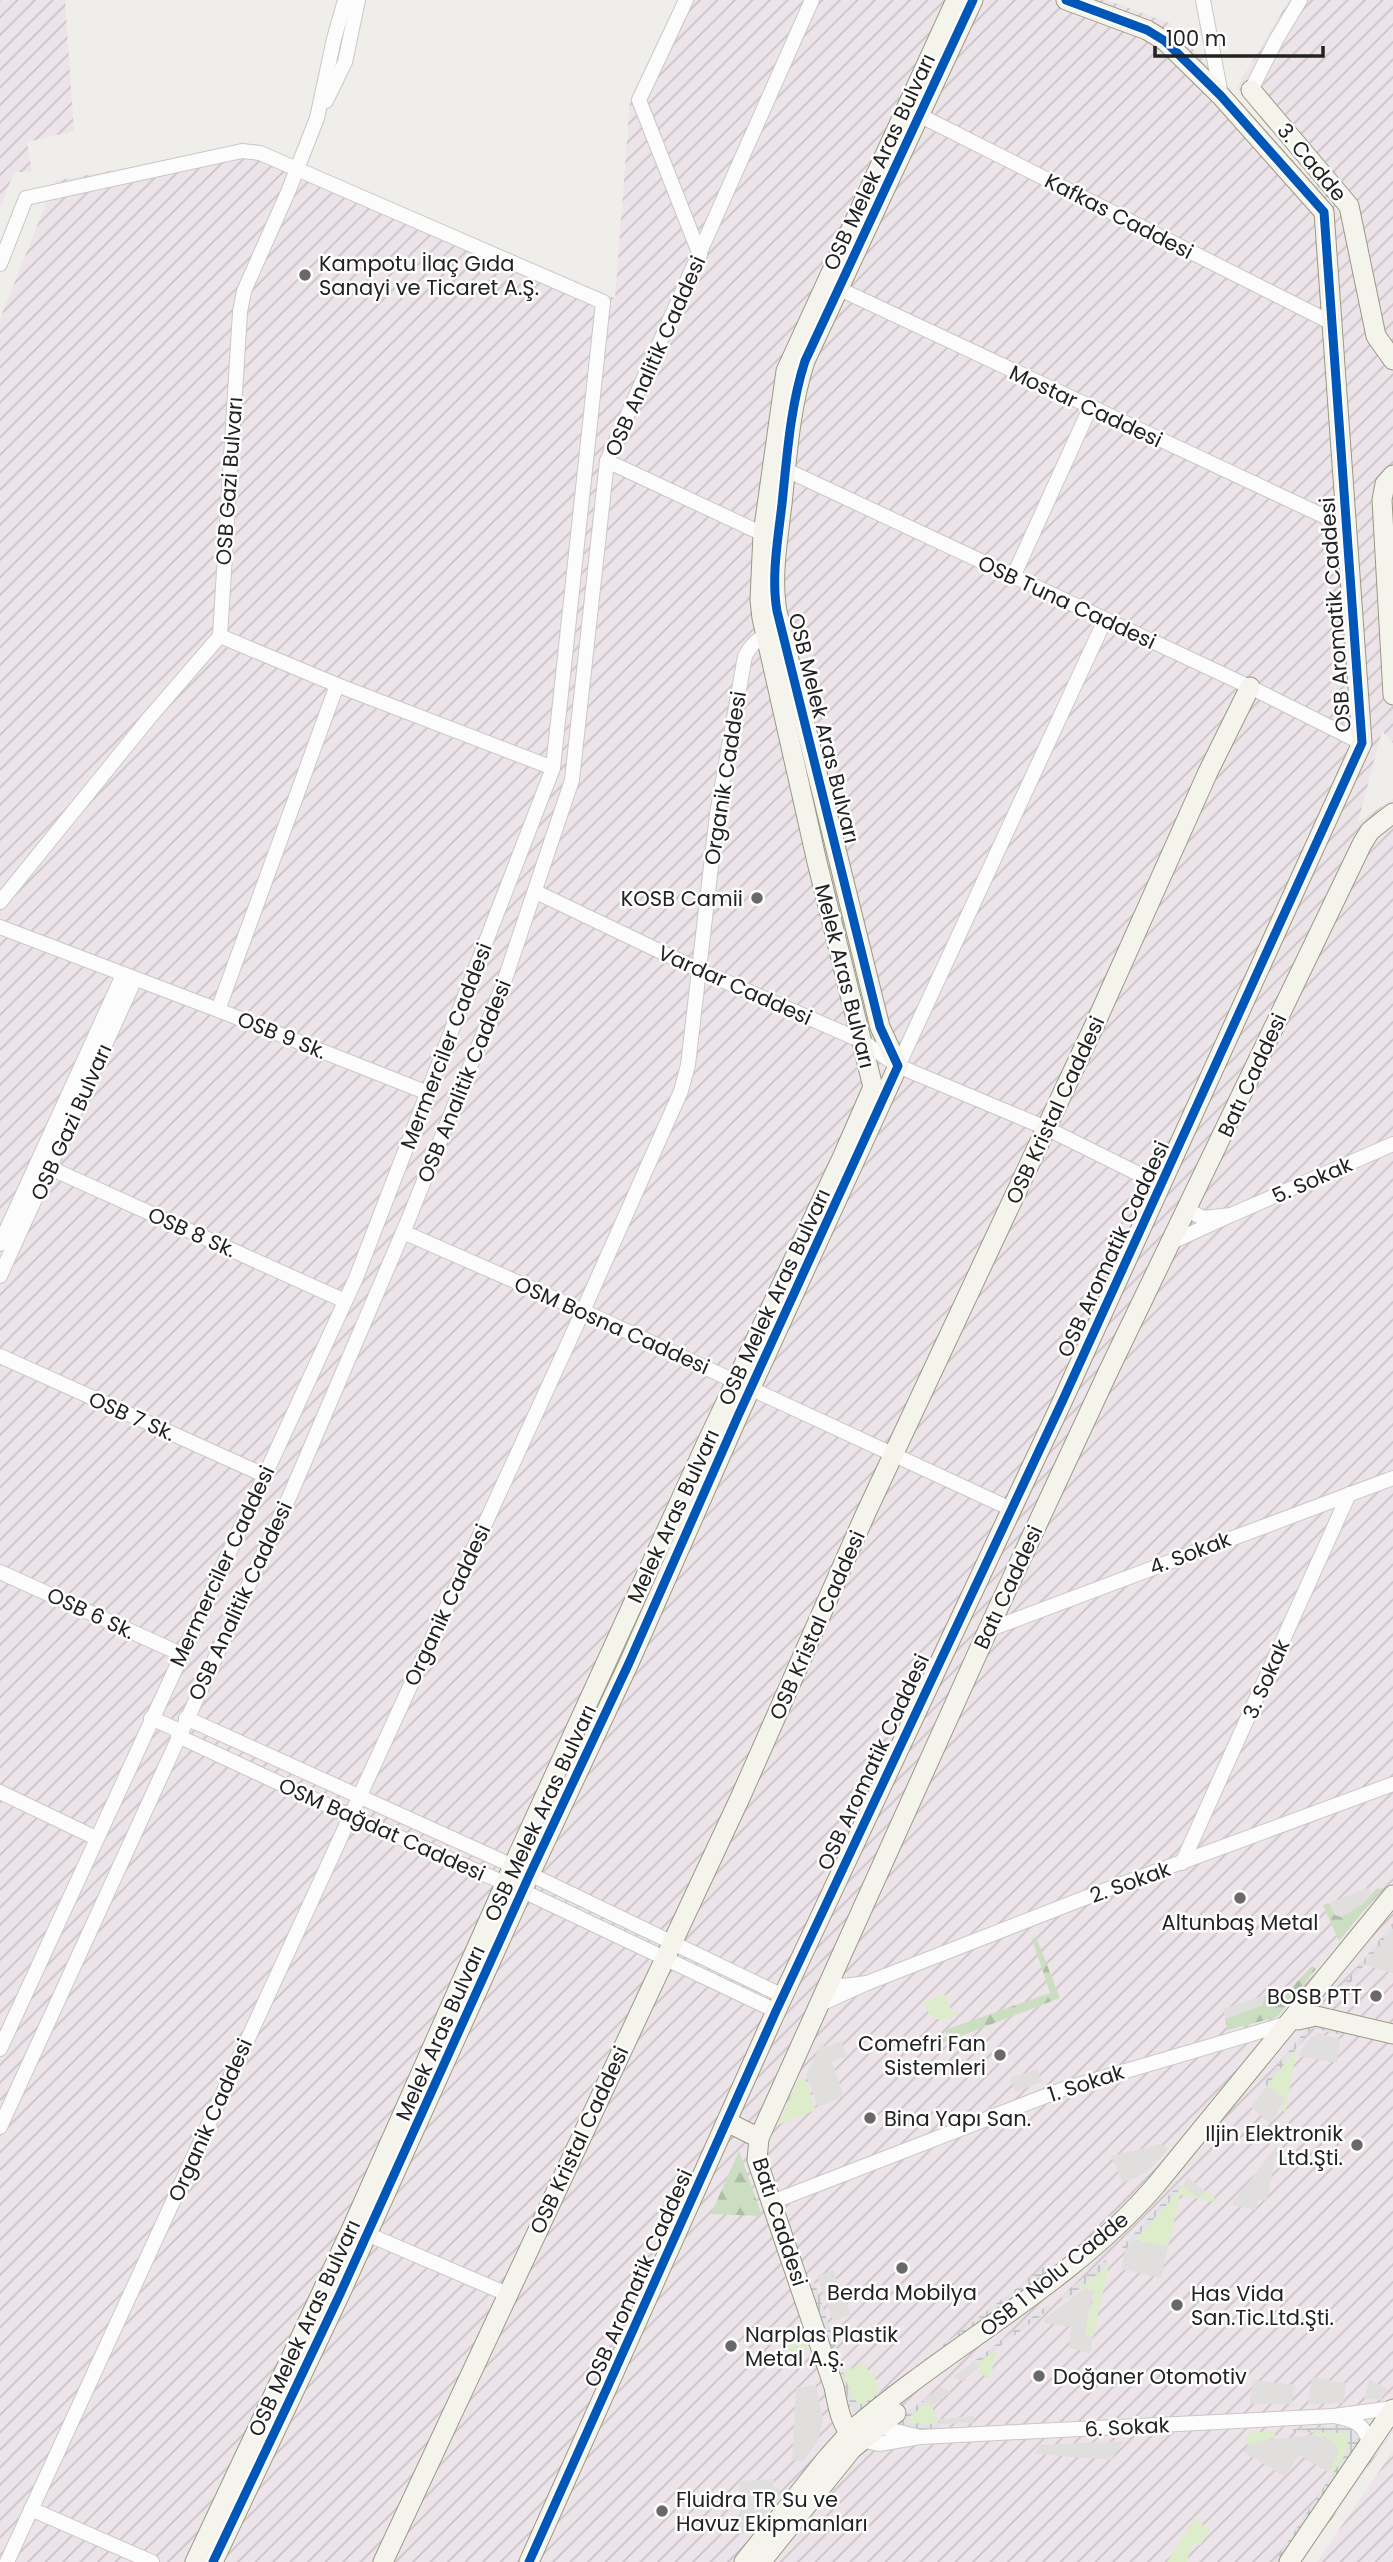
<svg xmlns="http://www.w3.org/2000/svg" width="1393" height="2562" font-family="Poppins,sans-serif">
<defs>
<pattern id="industrial-furrows" width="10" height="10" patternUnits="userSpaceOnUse" patternTransform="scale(1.75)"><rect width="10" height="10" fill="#ede4e9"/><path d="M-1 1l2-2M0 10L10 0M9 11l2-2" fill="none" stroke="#cbc3c8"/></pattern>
<pattern id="forest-firs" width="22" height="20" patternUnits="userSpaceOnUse" patternTransform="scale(1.75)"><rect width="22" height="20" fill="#cbdec1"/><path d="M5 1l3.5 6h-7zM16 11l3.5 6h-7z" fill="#aebea6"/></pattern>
<pattern id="plaza-grid" width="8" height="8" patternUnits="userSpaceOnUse" patternTransform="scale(1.75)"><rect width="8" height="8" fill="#e2e1e5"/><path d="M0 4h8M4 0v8" fill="none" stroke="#c2c1c4"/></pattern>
</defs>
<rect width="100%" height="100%" fill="#f0eeeb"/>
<g fill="url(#industrial-furrows)">
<polygon points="0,0 65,0 74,131 27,142 32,172 14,172 0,208"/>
<polygon points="678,0 1107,0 1169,23 1328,199 1237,87 1289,0 1393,0 1393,743 1382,731 1358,822 1393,799 1393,2432 1302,2562 0,2562 0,319 55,181 256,144 615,298 630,101"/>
<polygon points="1393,2451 1393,2562 1317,2562"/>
</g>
<g fill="#ddeccb">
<path d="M945 1994 952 2012 958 2011 959 2014C939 2023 932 2022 923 2002Z"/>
<polygon points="1297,2049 1285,2113 1281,2108 1285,2100 1267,2086"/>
<polygon points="805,2079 816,2110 778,2125 798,2080"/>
<polygon points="1182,2186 1200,2197 1205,2191 1220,2203 1180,2195 1168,2247 1135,2240"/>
<polygon points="1109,2264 1093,2337 1084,2335 1094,2296 1087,2289 1081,2291 1079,2288"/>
<polygon points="788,2339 804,2339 808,2349 789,2353"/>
<polygon points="997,2349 990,2378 979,2373 981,2366 976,2364"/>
<polygon points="865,2363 869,2374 874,2372 879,2393 861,2405 852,2397 843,2372"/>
<polygon points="927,2404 932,2406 939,2424 909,2423 908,2417"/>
<polygon points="1313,2431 1349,2432 1346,2453 1333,2474 1328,2472 1338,2455 1324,2436 1314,2435"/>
<polygon points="1251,2432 1274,2432 1276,2437 1248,2445 1245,2442"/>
<polygon points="1194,2519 1210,2530 1200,2545 1195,2544 1191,2547 1187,2562 1167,2562"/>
</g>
<g fill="url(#forest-firs)">
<polygon points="1382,1888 1339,1941 1323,1905 1329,1903 1335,1915 1341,1917 1361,1905 1376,1889"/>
<polygon points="1036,1937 1060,1998 924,2050 922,2046 947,2036 945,2030 1050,1993 1032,1939"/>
<polygon points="1312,1966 1316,1969 1277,2017 1228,2030 1225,2019 1262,2005 1265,1995 1292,1987"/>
<polygon points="739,2151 762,2216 711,2214"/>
</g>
<g fill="#e0dfde">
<polygon points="1370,1887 1370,1896 1361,1905 1341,1917 1335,1915 1329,1903"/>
<polygon points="1393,1928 1393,1973 1364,1965"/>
<polygon points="1265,1995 1262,2005 1225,2019 1223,2009"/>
<polygon points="1317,2033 1340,2039 1337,2063 1298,2056 1311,2036 1316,2037"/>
<polygon points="841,2041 847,2056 832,2062 844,2096 818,2107 806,2075 821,2044 827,2047"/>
<polygon points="1037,2069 1042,2082 1015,2092 1010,2078"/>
<polygon points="1267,2086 1285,2100 1270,2124 1251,2107"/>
<polygon points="1161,2144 1168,2149 1146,2173 1123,2183 1111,2156"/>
<polygon points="1278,2144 1267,2201 1258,2199 1256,2210 1231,2205"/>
<polygon points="1188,2177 1205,2191 1200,2198 1182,2186"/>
<polygon points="1135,2240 1168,2247 1161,2278 1121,2269 1125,2250"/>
<polygon points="833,2270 851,2315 833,2321 817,2276"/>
<polygon points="1087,2289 1094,2292 1084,2334 1093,2337 1090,2353 1069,2348 1071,2327 1045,2323 1044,2319 1081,2291"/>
<polygon points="973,2362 981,2366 962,2381 953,2377"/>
<polygon points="1312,2377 1346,2383 1343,2403 1308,2404"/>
<polygon points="1369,2379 1387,2389 1381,2400 1364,2399"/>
<polygon points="1253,2380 1296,2385 1291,2404 1249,2404"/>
<polygon points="816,2385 823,2419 818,2441 803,2462 792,2459 796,2388"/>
<polygon points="941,2387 951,2392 932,2406 922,2401"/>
<polygon points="974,2416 973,2423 939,2424 939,2419"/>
<polygon points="1314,2435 1331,2440 1338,2448 1338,2455 1328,2472 1299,2455 1285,2477 1244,2452 1248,2445 1262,2440"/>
<polygon points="1124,2441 1111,2460 1035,2454 1040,2445"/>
<polygon points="774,2479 774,2487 779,2488 779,2498 750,2534 740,2534 739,2481"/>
</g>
<g fill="url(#plaza-grid)">
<polygon points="1393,1923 1393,1928 1348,1986 1344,1984"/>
<polygon points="1311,2023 1342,2030 1342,2035 1312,2028 1267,2086 1263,2084"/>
<polygon points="1179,2184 1182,2186 1172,2199 1125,2250 1122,2247"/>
<polygon points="1105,2260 1109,2264 1064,2301 1061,2296"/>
<polygon points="1045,2266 1049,2272 908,2379 903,2376"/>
<polygon points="814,2281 840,2357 835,2359 809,2284"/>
<polygon points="1049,2304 1051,2308 976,2364 973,2362"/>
<polygon points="843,2372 852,2397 859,2404 863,2404 891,2385 893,2389 860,2412 853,2412 839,2374"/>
<polygon points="922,2401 927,2404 909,2417 909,2423 939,2424 941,2428 911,2430 902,2426 900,2422 902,2416"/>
<polygon points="1349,2426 1357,2432 1358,2445 1281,2561 1275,2561 1346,2453 1349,2433 1293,2432 1293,2429"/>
</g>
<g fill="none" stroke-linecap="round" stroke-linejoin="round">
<g stroke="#c9c8c7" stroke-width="16">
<g id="street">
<polyline points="686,0 639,100 700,255"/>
<polyline points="1203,0 1221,95"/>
<polyline points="1251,90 1276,40 1300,0"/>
<polyline points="326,101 345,62 358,0"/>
<polyline points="911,111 1332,323"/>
<polyline points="0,264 26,198 242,151 260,153 603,302 553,768 356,1278 0,2049"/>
<polyline points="831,285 1347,527"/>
<polyline points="607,461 763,534 772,536"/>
<polyline points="780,467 1250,687 1362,743"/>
<polyline points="1013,577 1090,408"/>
<polyline points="220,636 337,685 553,768"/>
<polyline points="536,892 699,970 862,1041 898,1066 1046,1128 1161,1185"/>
<polyline points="0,902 150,717 220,636 240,312 244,291 288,192 317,118 334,39 345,0"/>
<polyline points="0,927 218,1010 428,1093"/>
<polyline points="218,1010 337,685"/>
<polyline points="898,1066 1105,620"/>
<polyline points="39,1163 345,1301"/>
<polyline points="1231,1215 1393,1144"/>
<polyline points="403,1232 583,1311 1011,1509"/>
<polyline points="1172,1242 1231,1215 1203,1218 1188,1210"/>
<polyline points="0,1244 123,975"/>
<polyline points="0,1276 135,979"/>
<polyline points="0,1356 264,1475"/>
<polyline points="0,1572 181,1654"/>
<polyline points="988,1630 1393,1478"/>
<polyline points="151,1718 180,1731"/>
<polyline points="186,1718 513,1866 783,1996"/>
<polyline points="178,1736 350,1816 523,1891 776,2011"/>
<polyline points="0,1792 96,1838"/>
<polyline points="1182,1863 1349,1494"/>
<polyline points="867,1983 1095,1894 1393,1784"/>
<polyline points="818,2005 867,1983 843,1986 829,1982"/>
<polyline points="0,2127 291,1493 409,1218 503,985 572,780 607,461 812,0"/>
<polyline points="772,2202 1061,2090 1289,2023"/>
<polyline points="360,2231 507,2294"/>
<polyline points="920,2437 1334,2416"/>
<polyline points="856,2439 879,2444 920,2437 871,2425"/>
<path d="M1369 2443C1364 2422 1353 2420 1334 2416L1393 2408"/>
<polyline points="31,2509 152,2562"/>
<path d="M7 2562 583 1311 681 1091 688 1065 717 814 745 656C751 645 759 636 772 633"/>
</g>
</g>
<g stroke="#999a82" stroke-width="21">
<g id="secondary">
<polyline points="1251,90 1349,206 1376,336 1393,360"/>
<polyline points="1393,475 1385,484 1382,500 1393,695"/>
<polyline points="1298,2020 1316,2016 1393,2034"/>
<polyline points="727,2122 759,2138"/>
<path d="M855 2439C840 2425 838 2406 834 2387L757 2160 759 2138 988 1630 1109 1370 1362 844 1370 831 1393 813"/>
<polyline points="195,2562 352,2228 513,1866 708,1440 842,1158 873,1087 817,862 762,618 760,600 763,534 786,371 956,0"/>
<path d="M213 2562 340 2294 530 1874 629 1663 738 1416 898 1066 880 1027 777 611C771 577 778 539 782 504 787 457 790 407 805 361L973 0"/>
<polyline points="383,2562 740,1798 865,1515 1096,1022 1208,772 1250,687"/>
<polyline points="529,2562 776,2011 1062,1402 1362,743 1324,212 1221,96 1165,41 1147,30 1066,0"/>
<path d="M744 2562 827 2458 852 2430C950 2345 1071 2284 1156 2185L1393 1895"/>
<polyline points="761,2562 852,2449 896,2413"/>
<polyline points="1289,2562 1393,2409"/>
</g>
</g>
<use href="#street" stroke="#fdfcfc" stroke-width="14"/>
<use href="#secondary" stroke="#f4f4ed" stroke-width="19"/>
<g stroke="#fff" stroke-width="13">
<g id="cycleway">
<path d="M213 2562 340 2294 530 1874 629 1663 738 1416 898 1066 880 1027 777 611C771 577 778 539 782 504 787 457 790 407 805 361L973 0"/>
<polyline points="529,2562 776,2011 1062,1402 1362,743 1324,212 1221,96 1165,41 1147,30 1066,0"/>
</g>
</g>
<use href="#cycleway" stroke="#0057b8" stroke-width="9"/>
</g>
<g fill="#6a6968" stroke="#fff" stroke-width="2.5">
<circle cx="305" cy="275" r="7"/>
<circle cx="757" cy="898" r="7"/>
<circle cx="1240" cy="1898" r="7"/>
<circle cx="1376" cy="1996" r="7"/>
<circle cx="1000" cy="2055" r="7"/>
<circle cx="870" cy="2118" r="7"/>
<circle cx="1357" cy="2145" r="7"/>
<circle cx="902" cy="2268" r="7"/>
<circle cx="1177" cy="2305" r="7"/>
<circle cx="731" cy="2346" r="7"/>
<circle cx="1039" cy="2376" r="7"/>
<circle cx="662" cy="2511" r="7"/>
</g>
<g text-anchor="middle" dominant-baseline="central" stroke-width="5" stroke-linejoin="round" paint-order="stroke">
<g font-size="21" fill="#222" stroke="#fff">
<text transform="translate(879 162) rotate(-65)">OSB Melek Aras Bulvarı</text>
<text transform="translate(1312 162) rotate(50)">3. Cadde</text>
<text transform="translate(1119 216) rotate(27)">Kafkas Caddesi</text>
<text transform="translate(655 356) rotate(-66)">OSB Analitik Caddesi</text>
<text transform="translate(1086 406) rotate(25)">Mostar Caddesi</text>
<text transform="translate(229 481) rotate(-86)">OSB Gazi Bulvarı</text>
<text transform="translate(1067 602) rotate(25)">OSB Tuna Caddesi</text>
<text transform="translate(1335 615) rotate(-94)">OSB Aromatik Caddesi</text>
<text transform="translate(824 728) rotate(76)">OSB Melek Aras Bulvarı</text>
<text transform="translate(725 778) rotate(-81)">Organik Caddesi</text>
<text transform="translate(845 976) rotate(76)">Melek Aras Bulvarı</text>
<text transform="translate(735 985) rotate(24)">Vardar Caddesi</text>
<text transform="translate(282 1035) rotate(22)">OSB 9 Sk.</text>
<text transform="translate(446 1046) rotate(-69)">Mermerciler Caddesi</text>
<text transform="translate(1252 1075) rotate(-65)">Batı Caddesi</text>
<text transform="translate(464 1081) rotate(-68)">OSB Analitik Caddesi</text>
<text transform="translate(1055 1110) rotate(-65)">OSB Kristal Caddesi</text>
<text transform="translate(71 1122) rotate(-66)">OSB Gazi Bulvarı</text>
<text transform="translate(1312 1180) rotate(-24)">5. Sokak</text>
<text transform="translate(192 1232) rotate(24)">OSB 8 Sk.</text>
<text transform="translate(1113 1249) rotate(-65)">OSB Aromatik Caddesi</text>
<text transform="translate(774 1297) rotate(-65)">OSB Melek Aras Bulvarı</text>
<text transform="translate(612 1325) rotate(24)">OSM Bosna Caddesi</text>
<text transform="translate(132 1416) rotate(24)">OSB 7 Sk.</text>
<text transform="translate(673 1516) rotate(-65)">Melek Aras Bulvarı</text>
<text transform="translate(1190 1553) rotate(-21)">4. Sokak</text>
<text transform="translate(222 1566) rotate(-65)">Mermerciler Caddesi</text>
<text transform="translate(1008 1587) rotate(-65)">Batı Caddesi</text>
<text transform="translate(240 1601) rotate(-65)">OSB Analitik Caddesi</text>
<text transform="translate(447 1605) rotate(-65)">Organik Caddesi</text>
<text transform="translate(91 1613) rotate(25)">OSB 6 Sk.</text>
<text transform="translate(817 1625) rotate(-66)">OSB Kristal Caddesi</text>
<text transform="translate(1266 1679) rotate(-66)">3. Sokak</text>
<text transform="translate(873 1762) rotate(-65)">OSB Aromatik Caddesi</text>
<text transform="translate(540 1813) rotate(-65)">OSB Melek Aras Bulvarı</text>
<text transform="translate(382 1829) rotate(24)">OSM Bağdat Caddesi</text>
<text transform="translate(1130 1882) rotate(-20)">2. Sokak</text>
<text transform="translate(440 2033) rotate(-66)">Melek Aras Bulvarı</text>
<text transform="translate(1086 2083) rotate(-18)">1. Sokak</text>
<text transform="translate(210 2120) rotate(-66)">Organik Caddesi</text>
<text transform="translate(579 2140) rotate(-65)">OSB Kristal Caddesi</text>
<text transform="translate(780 2222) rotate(72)">Batı Caddesi</text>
<text transform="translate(1054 2274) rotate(-39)">OSB 1 Nolu Cadde</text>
<text transform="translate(638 2278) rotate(-66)">OSB Aromatik Caddesi</text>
<text transform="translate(304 2328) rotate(-65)">OSB Melek Aras Bulvarı</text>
<text transform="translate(1127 2427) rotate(-3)">6. Sokak</text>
</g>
<g font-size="21" fill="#222" stroke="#fff" text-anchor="start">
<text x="319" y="263">Kampotu İlaç Gıda<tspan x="319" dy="24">Sanayi ve Ticaret A.Ş.</tspan></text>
<text x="743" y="898" text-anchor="end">KOSB Camii</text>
<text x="1240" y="1922" text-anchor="middle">Altunbaş Metal</text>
<text x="1362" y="1996" text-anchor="end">BOSB PTT</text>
<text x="986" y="2043" text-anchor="end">Comefri Fan<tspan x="986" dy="24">Sistemleri</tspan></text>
<text x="884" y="2118">Bina Yapı San.</text>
<text x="1343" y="2133" text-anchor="end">Iljin Elektronik<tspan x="1343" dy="24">Ltd.Şti.</tspan></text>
<text x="902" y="2292" text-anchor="middle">Berda Mobilya</text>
<text x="1191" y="2293">Has Vida<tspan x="1191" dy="24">San.Tic.Ltd.Şti.</tspan></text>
<text x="745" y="2334">Narplas Plastik<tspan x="745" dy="24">Metal A.Ş.</tspan></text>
<text x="1053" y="2376">Doğaner Otomotiv</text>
<text x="676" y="2499">Fluidra TR Su ve<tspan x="676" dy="24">Havuz Ekipmanları</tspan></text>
</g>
</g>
<path d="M1155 46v10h168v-10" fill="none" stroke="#222222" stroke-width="3.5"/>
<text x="1166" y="46" font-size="21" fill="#222222" stroke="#ffffff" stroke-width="5" paint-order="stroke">100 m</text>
</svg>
